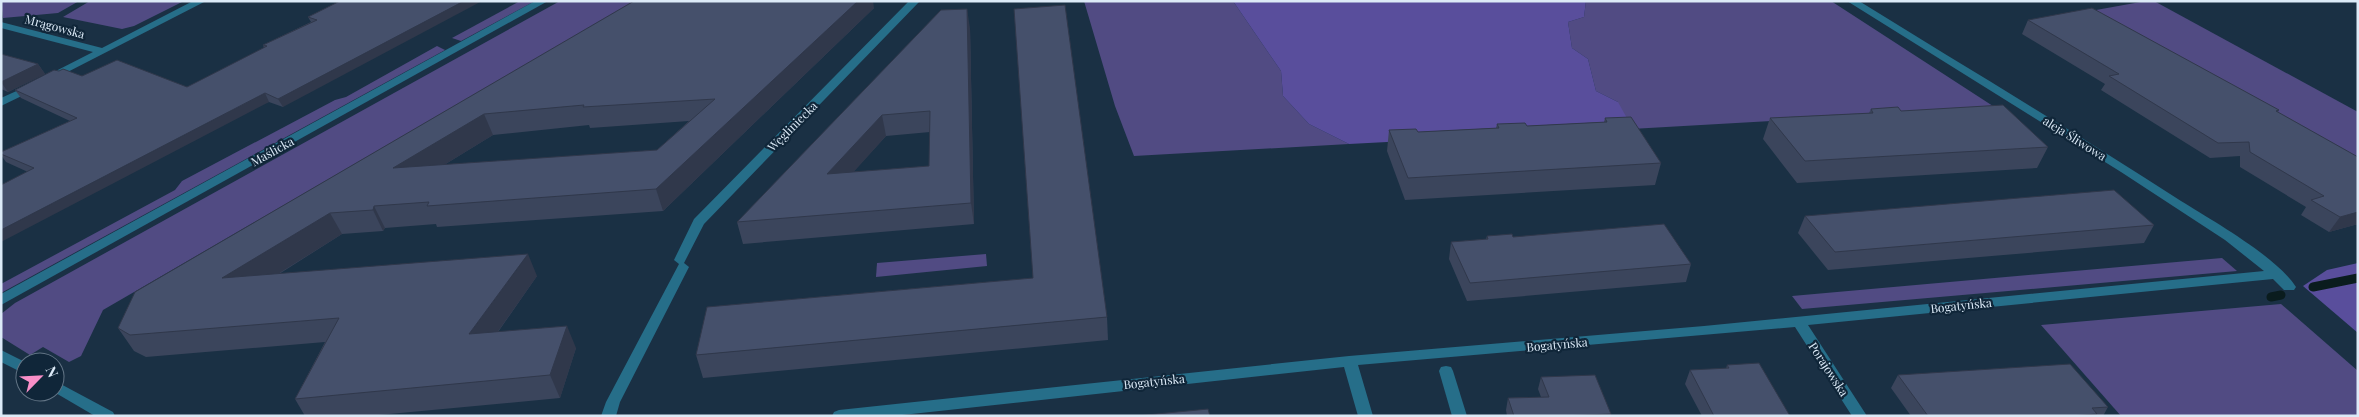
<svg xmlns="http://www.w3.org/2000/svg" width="2359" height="417" font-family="'Playfair Display',serif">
<rect width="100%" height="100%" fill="#1a3044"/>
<g fill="#514b83">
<polygon points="1,1 79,1 58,13 3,18"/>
<polygon points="90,1 184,1 134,26 122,29 63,17"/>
<polygon points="520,1 535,1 461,41 452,38"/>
<polygon points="560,1 644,1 617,12 103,310 81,356 69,362 43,347 30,355 1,337 1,314 15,303"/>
<polygon points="1084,1 1233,1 1281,71 1283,96 1309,124 1349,144 1134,156 1115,106"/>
<polygon points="1586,1 1831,1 1996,108 1596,131 1618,102 1596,91 1588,59 1572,48 1568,22 1584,17"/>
<polygon points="2146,1 2154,1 2358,112 2358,167 2085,12"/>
<polygon points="437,46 445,50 1,293 1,284 175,190 182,181 335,100 346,97"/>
<polygon points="986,254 987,266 876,277 877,263"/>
<polygon points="2222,258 2237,271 1802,309 1792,296"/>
<polygon points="2281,304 2358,371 2358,416 2121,416 2041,325"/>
</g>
<g fill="#594e9c">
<polygon points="1233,1 1586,1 1584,17 1568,22 1572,48 1588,59 1596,91 1618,102 1628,120 1596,131 1349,144 1309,124 1283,96 1281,71"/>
<polygon points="2358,263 2358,333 2303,286 2327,270"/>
</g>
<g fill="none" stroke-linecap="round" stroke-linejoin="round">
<g stroke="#0a1c1e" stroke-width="9">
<polyline points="2313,287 2358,278"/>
<polyline points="2271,297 2281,295"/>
</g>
<g fill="#266e89" fill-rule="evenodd">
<polygon points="193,1 206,1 52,80 48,79 47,77 48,75 93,52 1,28 1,22 102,48"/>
<polygon points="535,1 548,1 1,305 1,294"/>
<polygon points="909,1 920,1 704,224 684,263 689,267 620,402 616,416 601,416 606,402 679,264 674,260 694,219"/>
<path d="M1847 1H1859C1967 68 2075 132 2181 201 2213 221 2277 257 2296 287L2294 290H2284L2273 279 1808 325 1867 416H1852L1795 327 1358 365 1373 416H1358L1344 367 893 416H832L834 412 839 410 1349 356 1704 326 2264 271 2225 240 2121 172Z"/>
<polygon points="32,84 37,87 36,89 1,106 1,98"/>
<polygon points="1,350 25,362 25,374 1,362"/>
<polygon points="1446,366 1451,367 1453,371 1467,416 1452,416 1439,371 1441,367"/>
<polygon points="55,381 113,412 115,416 95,416 54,392"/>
</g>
</g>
<g fill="#3b455c" fill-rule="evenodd">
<polygon points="340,1 283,107 269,102 28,172 6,162 1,155 1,152 70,121 21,98 15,90 82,76 187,87 264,48 263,45 311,22 308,17"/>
<path d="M634 1 874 8 663 211 437 227 436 224 385 228 383 231 342 234 279 274 537 276 498 332 576 348 560 398 368 416H305L295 399 325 342 146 357 134 351 118 328ZM689 121 657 150 444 165 493 135 589 125 590 128Z"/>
<polygon points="2028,20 2279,110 2278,112 2358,224 2329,232 2301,215 2306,207 2240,167 2240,156 2210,158 2101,90 2105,84 2022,34"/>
<path d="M970 28 974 224 743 244 737 222ZM930 132 929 166 853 172 886 136Z"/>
<polygon points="1,54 38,64 45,74 8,92 1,89"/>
<polygon points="1871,109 1901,111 2048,147 2037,168 1797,183 1763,139 1770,118 1869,113"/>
<polygon points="1605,118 1661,163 1655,185 1405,200 1387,151 1389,130 1418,132 1496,128 1497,124 1527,126 1604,122"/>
<polygon points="1805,216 2154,225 2144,243 1828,270 1798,233"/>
<polygon points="1487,236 1513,237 1691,264 1686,282 1467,301 1449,259 1451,242 1486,239"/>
<polygon points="1107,317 1108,340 703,378 696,355"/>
<polygon points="1727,365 1790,416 1702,416 1685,384 1690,370 1726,369"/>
<polygon points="1898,375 2108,407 2103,416 1911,416 1891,388"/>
<polygon points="1541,377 1611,414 1610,416 1507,416 1506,410 1508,398 1541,397 1538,389"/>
</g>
<g fill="#30384b">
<polygon points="464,1 482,1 283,107 278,99"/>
<polygon points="858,1 873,1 874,8 663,211 656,189"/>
<polygon points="967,9 970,28 974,224 971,203"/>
<polygon points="38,64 45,74 8,92 1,82"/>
<polygon points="265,93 269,102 1,242 1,230"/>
<polygon points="484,114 493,135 403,190 393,168"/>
<polygon points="882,115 886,136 832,196 827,174"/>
<polygon points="374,206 385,228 383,231 373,210"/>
<polygon points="2358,212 2358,224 2329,232 2340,217"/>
<polygon points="330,213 342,234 236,300 222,278"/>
<polygon points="528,254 537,276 480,357 469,334"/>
<polygon points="567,326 576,348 560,398 550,375"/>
</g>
<g fill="#45506b" stroke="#30384b" fill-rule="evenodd">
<polygon points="340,1 464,1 278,99 265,93 1,230 1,185 34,168 1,154 1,152 77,118 15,90 54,70 59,71 63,69 82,76 117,60 187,87 267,46 263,45 317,20 308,17"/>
<path d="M634 1H858L656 189 427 206 429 202 374 206 373 210 330 213 222 278 528 254 469 334 567 326 550 375 295 399 339 318 130 335 118 328 135 292ZM715 99 657 150 393 168 484 114 584 105 583 107Z"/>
<polygon points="1065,5 1107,317 696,355 707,307 1033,278 1014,9"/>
<polygon points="2092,8 2279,110 2276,111 2358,157 2358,212 2340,217 2311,200 2324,196 2250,152 2249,142 2218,143 2109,76 2119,74 2028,20"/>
<path d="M967 9 971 203 737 222 941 10ZM930 111 929 166 827 174 882 115Z"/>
<polygon points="1,54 38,64 1,82"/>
<polygon points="2003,105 2048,147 1805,161 1770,118 1873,113 1871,109 1898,107 1901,111"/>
<polygon points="1631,117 1661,163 1408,178 1389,130 1416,129 1418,132 1499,128 1497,124 1525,123 1527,126 1607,122 1605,118"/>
<polygon points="2114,190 2154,225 1835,252 1805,216"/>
<polygon points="1664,224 1691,264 1470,283 1451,242 1488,239 1487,236 1512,234 1513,237"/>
<polygon points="1759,363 1790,416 1714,416 1690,370 1729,368 1727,365"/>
<polygon points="2070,364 2108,407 2092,408 2097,414 2070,416 1928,416 1898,375"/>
<polygon points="1595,375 1611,414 1560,416 1514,416 1508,398 1549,397 1541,377"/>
<polygon points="1208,409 1210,416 1136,416"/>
</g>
<g text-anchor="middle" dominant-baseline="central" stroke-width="4.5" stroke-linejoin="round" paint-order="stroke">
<g font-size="12" fill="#dceaf7" stroke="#102639">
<text transform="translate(55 26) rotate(15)">Mrągowska</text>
<text transform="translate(792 126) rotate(-45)">Węgliniecka</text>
<text transform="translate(2075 138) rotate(32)">aleja Śliwowa</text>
<text transform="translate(272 151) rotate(-29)">Maślicka</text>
<text transform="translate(1961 305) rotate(-6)">Bogatyńska</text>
<text transform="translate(1557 344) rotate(-5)">Bogatyńska</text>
<text transform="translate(1829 369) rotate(57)">Porajowska</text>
<text transform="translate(1154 381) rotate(-6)">Bogatyńska</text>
</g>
</g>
<rect width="2359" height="417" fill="none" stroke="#dceaf7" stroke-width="5"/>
<g transform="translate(40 377) rotate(66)"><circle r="24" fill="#102639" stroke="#627485"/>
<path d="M0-4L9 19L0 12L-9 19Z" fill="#f98fc8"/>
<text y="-8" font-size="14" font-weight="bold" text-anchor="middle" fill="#dceaf7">N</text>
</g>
</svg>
